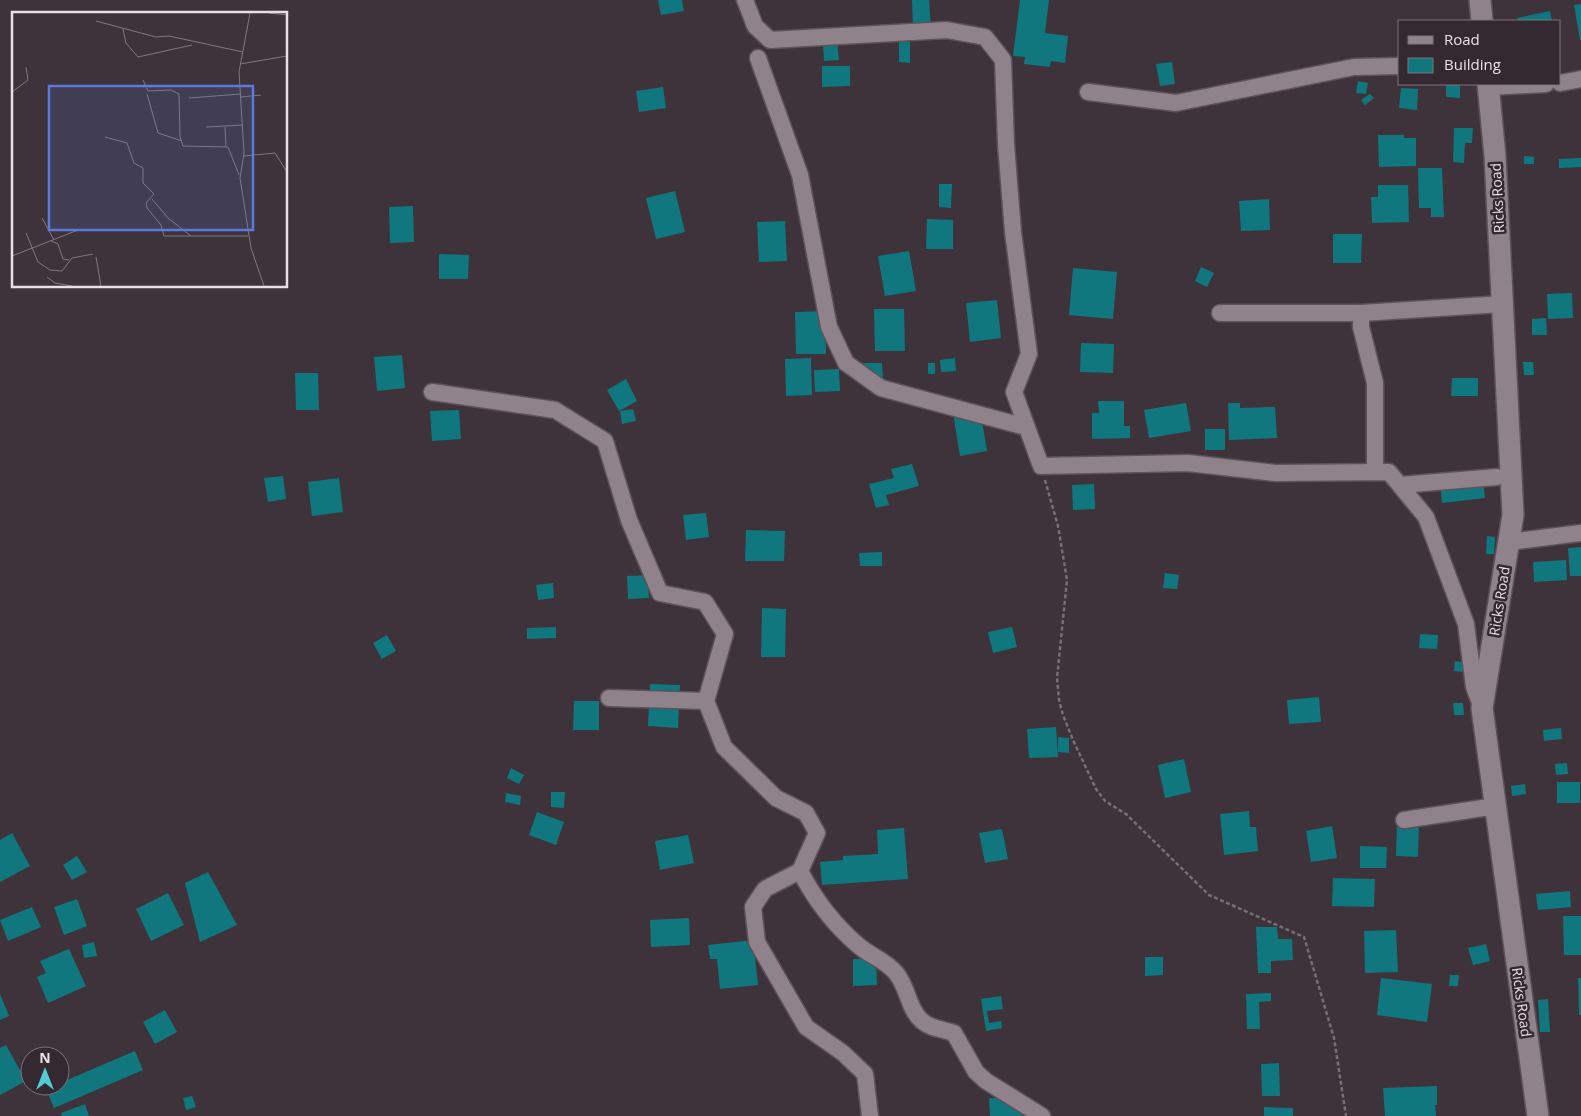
<svg xmlns="http://www.w3.org/2000/svg" width="1581" height="1116" font-family="'Open Sans',sans-serif">
<rect width="100%" height="100%" fill="#3e333a"/>
<g fill="#10777f">
<polygon points="658,0 682,0 684,11 661,15"/>
<polygon points="912,0 929,0 931,29 913,30"/>
<polygon points="1020,0 1049,0 1045,33 1068,36 1065,63 1051,61 1050,67 1024,64 1025,57 1013,56"/>
<polygon points="1581,4 1581,40 1580,40 1574,5"/>
<polygon points="1550,11 1552,21 1518,21 1517,18"/>
<polygon points="837,41 839,60 824,61 823,42"/>
<polygon points="899,42 910,42 910,63 899,62"/>
<polygon points="1172,62 1175,84 1160,86 1156,64"/>
<polygon points="822,66 850,66 850,86 822,87"/>
<polygon points="1358,81 1368,83 1366,94 1356,93"/>
<polygon points="1446,84 1460,84 1460,98 1446,97"/>
<polygon points="663,87 666,108 639,112 636,91"/>
<polygon points="1401,88 1418,89 1417,110 1399,108"/>
<polygon points="1370,94 1374,98 1365,105 1361,100"/>
<polygon points="1454,128 1473,128 1472,143 1465,143 1464,163 1453,162"/>
<polygon points="1378,135 1404,135 1404,138 1416,138 1416,166 1379,167"/>
<polygon points="1524,156 1534,157 1534,164 1524,164"/>
<polygon points="1581,158 1581,167 1559,168 1559,159"/>
<polygon points="1418,168 1442,168 1444,217 1431,217 1431,208 1419,208"/>
<polygon points="939,184 952,184 951,208 939,207"/>
<polygon points="1378,185 1408,185 1409,222 1372,223 1371,197 1378,197"/>
<polygon points="675,191 685,232 656,239 646,198"/>
<polygon points="1269,199 1270,230 1241,231 1239,201"/>
<polygon points="413,206 414,242 390,243 389,207"/>
<polygon points="927,219 953,220 953,249 926,249"/>
<polygon points="785,221 787,261 759,262 757,222"/>
<polygon points="1333,234 1362,234 1361,263 1333,263"/>
<polygon points="909,251 916,291 885,296 878,256"/>
<polygon points="439,254 469,255 468,279 439,279"/>
<polygon points="1201,267 1214,273 1207,287 1195,281"/>
<polygon points="1073,268 1117,272 1113,319 1069,315"/>
<polygon points="1572,293 1573,318 1548,319 1547,294"/>
<polygon points="997,300 1001,338 970,342 966,303"/>
<polygon points="874,309 904,309 905,351 875,351"/>
<polygon points="825,311 826,354 796,354 795,312"/>
<polygon points="1546,318 1547,335 1532,335 1532,319"/>
<polygon points="1081,343 1114,344 1113,373 1080,372"/>
<polygon points="402,355 405,388 377,391 374,357"/>
<polygon points="811,358 812,395 786,396 785,359"/>
<polygon points="955,358 956,371 941,372 940,360"/>
<polygon points="1523,362 1533,362 1534,375 1524,375"/>
<polygon points="858,363 882,363 883,378 858,378"/>
<rect x="928" y="363" width="7" height="11"/>
<polygon points="839,369 840,391 815,392 814,370"/>
<polygon points="295,373 318,373 319,410 296,410"/>
<polygon points="1452,378 1478,378 1478,396 1451,396"/>
<polygon points="626,379 637,401 619,411 607,390"/>
<polygon points="1098,401 1124,401 1124,426 1130,426 1130,438 1092,439 1092,413 1099,413"/>
<polygon points="1186,403 1191,431 1149,438 1144,410"/>
<polygon points="1228,403 1240,403 1240,408 1275,407 1277,438 1229,440"/>
<polygon points="633,409 636,421 622,424 620,411"/>
<polygon points="980,409 987,451 960,456 953,413"/>
<polygon points="459,410 461,439 432,441 430,411"/>
<rect x="1205" y="429" width="20" height="21"/>
<polygon points="912,464 919,486 886,495 889,505 876,508 869,484 894,478 891,469"/>
<polygon points="1482,470 1485,498 1442,503 1439,474"/>
<polygon points="283,476 286,499 268,502 264,478"/>
<polygon points="339,478 343,512 312,516 308,482"/>
<polygon points="1094,484 1095,509 1073,510 1072,485"/>
<polygon points="706,513 709,537 686,540 683,515"/>
<polygon points="746,530 785,531 784,561 745,561"/>
<polygon points="1487,536 1495,537 1494,554 1486,554"/>
<polygon points="1581,547 1581,576 1570,576 1568,548"/>
<polygon points="882,552 882,566 860,566 859,553"/>
<polygon points="1566,560 1567,580 1534,582 1533,562"/>
<polygon points="1165,573 1179,575 1177,589 1163,588"/>
<polygon points="648,575 649,598 628,599 627,576"/>
<polygon points="553,583 554,598 538,600 536,585"/>
<polygon points="762,608 786,609 785,657 761,657"/>
<polygon points="556,627 556,638 527,639 527,628"/>
<polygon points="1012,627 1017,647 993,653 988,632"/>
<polygon points="1420,634 1438,635 1437,649 1419,648"/>
<polygon points="387,635 396,651 382,659 373,643"/>
<polygon points="1455,661 1465,663 1464,672 1454,671"/>
<polygon points="650,684 680,685 678,728 648,726"/>
<polygon points="1319,697 1321,722 1289,724 1287,700"/>
<polygon points="574,701 599,701 599,730 573,730"/>
<polygon points="1453,703 1463,703 1464,715 1454,715"/>
<polygon points="1056,727 1058,757 1029,758 1027,729"/>
<polygon points="1561,728 1562,739 1544,741 1543,730"/>
<polygon points="1058,737 1069,738 1069,753 1058,752"/>
<polygon points="1184,759 1191,792 1165,798 1158,765"/>
<polygon points="1567,763 1568,774 1556,775 1555,764"/>
<polygon points="511,768 524,775 519,784 507,778"/>
<rect x="1557" y="782" width="23" height="21"/>
<polygon points="1525,784 1526,794 1512,796 1511,786"/>
<polygon points="551,792 565,792 564,808 551,807"/>
<polygon points="506,793 521,796 520,805 505,802"/>
<polygon points="1249,811 1250,827 1256,827 1258,851 1224,855 1220,814"/>
<polygon points="537,812 564,822 556,845 529,835"/>
<polygon points="1397,823 1419,824 1418,857 1396,856"/>
<polygon points="1332,826 1337,858 1311,862 1306,831"/>
<polygon points="904,828 908,879 822,885 820,862 843,860 843,856 878,854 877,830"/>
<polygon points="1002,829 1008,859 985,863 979,833"/>
<polygon points="12,833 30,866 0,882 0,840"/>
<polygon points="688,835 694,863 660,870 655,841"/>
<polygon points="1360,846 1387,847 1386,868 1360,868"/>
<polygon points="77,856 87,872 72,880 63,865"/>
<polygon points="208,872 237,925 200,942 185,883"/>
<polygon points="1333,878 1375,879 1374,907 1332,906"/>
<polygon points="1570,891 1571,907 1538,910 1536,894"/>
<polygon points="168,893 184,925 151,941 136,909"/>
<polygon points="77,899 87,926 64,935 54,907"/>
<polygon points="32,907 41,927 8,941 0,920"/>
<polygon points="1563,916 1581,916 1581,955 1564,955"/>
<polygon points="689,918 690,945 651,947 650,920"/>
<polygon points="1256,927 1277,927 1278,939 1292,939 1293,960 1271,961 1271,973 1258,973"/>
<polygon points="1396,930 1398,972 1365,973 1364,931"/>
<polygon points="753,940 758,985 720,989 717,959 710,959 708,945"/>
<polygon points="94,942 97,956 84,958 82,945"/>
<polygon points="1486,944 1490,961 1473,965 1468,948"/>
<polygon points="69,949 86,986 48,1003 37,977 46,973 40,961"/>
<polygon points="1145,957 1163,957 1163,975 1145,976"/>
<polygon points="853,959 876,959 877,985 853,986"/>
<polygon points="1450,975 1459,975 1458,986 1449,986"/>
<polygon points="1381,978 1432,984 1427,1022 1377,1015"/>
<polygon points="1578,978 1581,978 1581,1015 1579,1015"/>
<polygon points="1271,993 1271,1001 1259,1002 1260,1029 1247,1029 1246,994"/>
<polygon points="0,994 9,1016 0,1020"/>
<polygon points="1001,996 1003,1009 987,1011 989,1023 1001,1021 1002,1028 986,1031 981,999"/>
<polygon points="1548,999 1550,1032 1540,1032 1538,1000"/>
<polygon points="165,1010 177,1032 155,1044 143,1022"/>
<polygon points="6,1045 26,1081 0,1095 0,1048"/>
<polygon points="135,1051 143,1070 54,1108 46,1089 53,1086 60,1086 60,1083"/>
<polygon points="1279,1063 1280,1096 1262,1096 1261,1064"/>
<polygon points="1437,1086 1437,1105 1435,1105 1436,1116 1385,1116 1383,1088"/>
<polygon points="192,1096 196,1107 186,1110 183,1098"/>
<polygon points="1023,1097 1024,1116 990,1116 989,1098"/>
<polygon points="85,1104 89,1116 62,1116 61,1113"/>
<polygon points="1264,1107 1293,1108 1293,1116 1264,1116"/>
</g>
<g fill="none" stroke-linecap="round" stroke-linejoin="round">
<g stroke="#5c5258" stroke-width="19">
<g id="minor">
<polyline points="745,0 755,26 770,40 947,30 985,37 1003,60 1006,144 1013,232 1029,354 1014,392 1041,466 1188,463 1275,473 1389,472 1426,517 1466,624 1474,687 1482,708"/>
<polyline points="758,58 800,175 829,327 846,363 881,388 1026,427"/>
<polyline points="1560,83 1581,79"/>
<polyline points="1488,87 1546,84"/>
<polyline points="1088,92 1176,103 1354,67 1400,66"/>
<polyline points="1220,313 1361,313 1502,304"/>
<polyline points="1361,313 1361,327 1375,383 1375,472"/>
<polyline points="432,392 555,410 605,441 629,520 660,593 705,602 725,634 706,701 724,747 776,798 806,813 817,833 800,871 765,889 753,907 757,942 806,1027 843,1053 865,1074 870,1116"/>
<polyline points="1400,485 1497,477"/>
<polyline points="1509,542 1581,533"/>
<polyline points="609,698 706,701"/>
<polyline points="1404,820 1496,806"/>
<path d="M800 871C815 900 834 925 859 946 872 957 885 960 896 973 908 987 908 1009 922 1021 931 1029 943 1029 954 1033L976 1072 986 1081 1042 1116"/>
</g>
</g>
<g stroke="#5c5258" stroke-width="24">
<g id="tertiary">
<polyline points="1480,0 1482,21"/>
<polyline points="1488,84 1495,156 1513,515 1482,708 1538,1116"/>
</g>
</g>
<polyline stroke="#786e74" stroke-width="2.5" stroke-dasharray="4 2.5" stroke-linecap="butt" points="1045,480 1058,526 1067,580 1057,678 1059,700 1063,715 1073,740 1096,789 1105,801 1126,814 1209,895 1304,937 1334,1038 1346,1116"/>
<use href="#minor" stroke="#8f828a" stroke-width="16"/>
<use href="#tertiary" stroke="#8f828a" stroke-width="21"/>
</g>
<g text-anchor="middle" dominant-baseline="central" stroke-width="5" stroke-linejoin="round" paint-order="stroke">
<g font-size="14" fill="#e8e0e5" stroke="#342930">
<text transform="translate(1497 198) rotate(-93)">Ricks Road</text>
<text transform="translate(1499 601) rotate(-81)">Ricks Road</text>
<text transform="translate(1522 1002) rotate(82)">Ricks Road</text>
</g>
</g>
<g transform="translate(12 12)">
<rect width="275" height="275" fill="#3e333a"/>
<path fill="none" stroke="#82787e" stroke-width="1" d="M238 1 227 60 232 141 228 166 239 236 252 274M257 1 275 3M84 9 144 25 157 24 231 40M111 17 114 31 126 45 180 33M228 52 275 44M131 68 136 79 159 78 167 82 168 125 171 134 216 135 227 163M0 80 16 68 14 55M135 82 146 121 170 129M229 85 249 83M177 86 229 82M194 115 231 113M213 115 214 135M93 125 115 131 122 151 131 156V171L142 182 134 191 135 196 149 213 152 224H236M232 144 263 141 275 160M140 187 156 206 179 224M30 206 42 228M14 221 26 250 38 258 50 259 60 246 81 242M39 229 46 232 51 247 57 248M0 244 66 218M84 245 89 274M35 265 43 271 60 274"/>
<path fill="#5a7adc" fill-opacity="0.15" stroke="#5a7adc" stroke-width="2.5" d="M37 74H241V218H37Z"/>
<rect width="275" height="275" fill="none" stroke="#e8e0e5" stroke-width="2.5"/>
</g>
<rect x="1398" y="20" width="162" height="65" fill="#342930" stroke="#7c7278"/>
<rect x="1408" y="36" width="25" height="8" fill="#8f828a" stroke="#7c7278"/>
<text x="1444" y="45" font-size="15" fill="#e8e0e5">Road</text>
<rect x="1408" y="58" width="25" height="15" fill="#10777f" stroke="#7c7278"/>
<text x="1444" y="70" font-size="15" fill="#e8e0e5">Building</text>
<g transform="translate(45 1071)"><circle r="24" fill="#342930" stroke="#7c7278"/>
<path d="M0-4L9 19L0 12L-9 19Z" fill="#52cbd7"/>
<text y="-8" font-size="14" font-weight="bold" text-anchor="middle" fill="#e8e0e5">N</text>
</g>
</svg>
